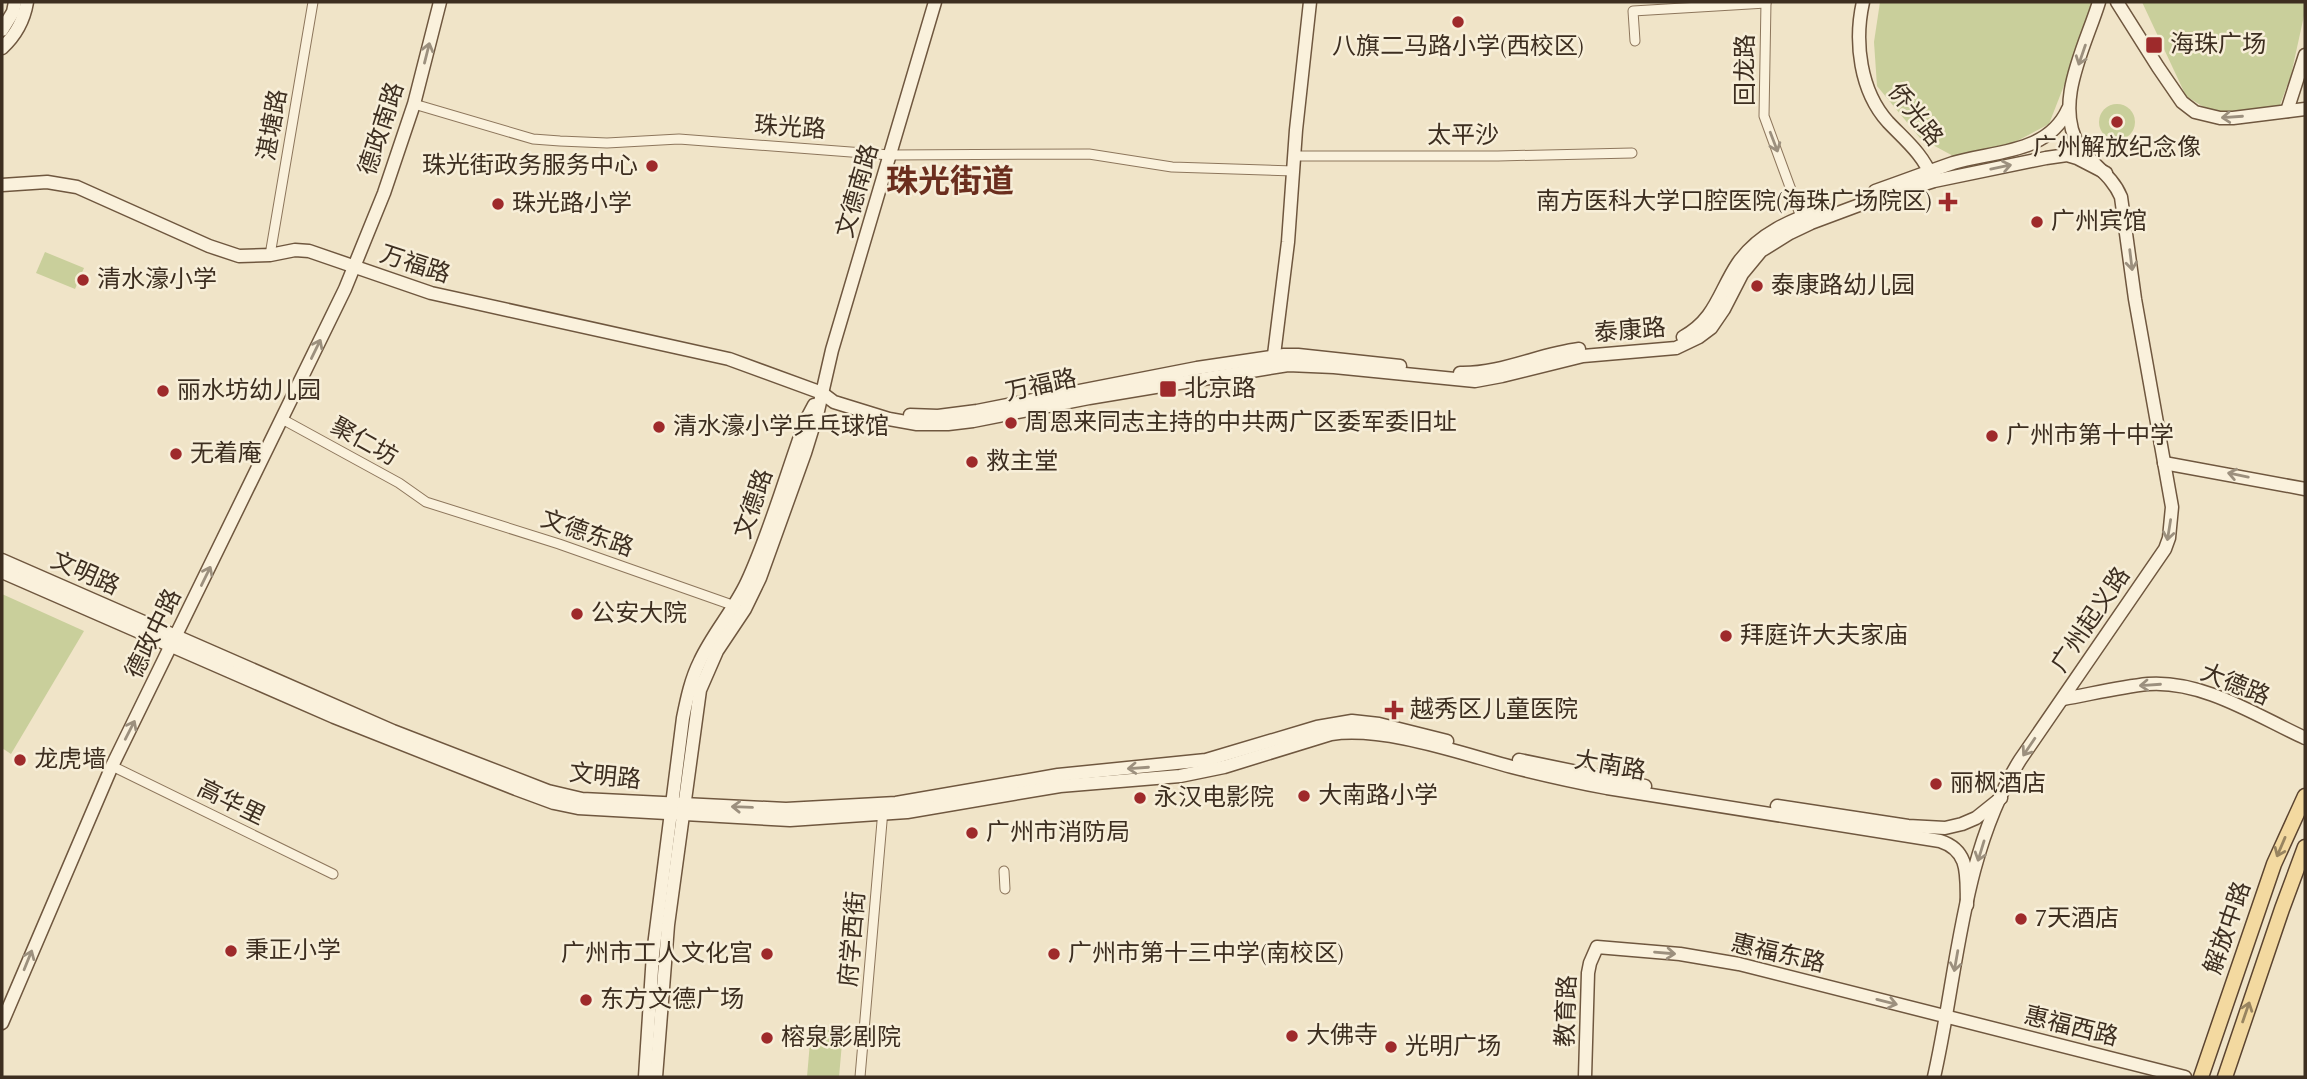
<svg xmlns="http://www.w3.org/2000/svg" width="2307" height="1079" font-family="Spectral,'Noto Sans SC',serif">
<rect width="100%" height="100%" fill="#f0e4c8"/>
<g fill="#c9cf9b">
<polygon points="1880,2 2093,2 2079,47 2049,124 2002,149 1955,157 1920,138 1877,86 1874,42"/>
<polygon points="2142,2 2305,2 2305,11 2291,75 2280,105 2242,112 2220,112 2202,106 2186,96"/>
<circle cx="2117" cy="122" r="18"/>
<polygon points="45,252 84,268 75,289 36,273"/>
<polygon points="2,594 84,631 11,754 2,748"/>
<polygon points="826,1029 832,1032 842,1043 839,1077 807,1077 810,1042 818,1031"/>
</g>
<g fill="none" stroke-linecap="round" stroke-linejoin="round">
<g stroke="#8d765c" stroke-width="11">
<g id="street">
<polyline points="1766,2 1764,116 1801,217"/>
<polyline points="1635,41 1633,11 1766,3"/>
<polyline points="414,104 533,139 560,141 607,143 679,139 890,155 1089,154 1172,167 1294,171"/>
<polyline points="1295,156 1498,156 1632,153"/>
<polyline points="270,255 313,2"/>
<polyline points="282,419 399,483 426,502 559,544 735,606"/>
<polyline points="112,766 333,874"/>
<polyline points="1004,871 1005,889"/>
<polyline points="860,1077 883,810"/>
</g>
</g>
<g stroke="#6f573f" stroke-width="15">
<g id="secondary">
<path d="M1863 2C1854 42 1860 91 1888 122 1905 140 1923 154 1932 178"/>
<polyline points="2117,2 2158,67 2182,102 2195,112 2220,118 2233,118 2305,109"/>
<polyline points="2,30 13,12 15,2"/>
<path d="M2 48C15 36 24 20 27 2"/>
<polyline points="2287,111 2305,55"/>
<polyline points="2,185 47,182 77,187 209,246 239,256 270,255 295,250 309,251 431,293 729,359 822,393 834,402 889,419 917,424 948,424 973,421 1089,398 1288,365 1334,367 1475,381 1502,376 1583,356 1676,348 1699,337 1711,328 1724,309 1742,274 1761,251 1790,233 1811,223 1870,201 1934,181 2046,158 2067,155 2077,158 2106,173"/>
<path d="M1875 191C1901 182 1927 172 1953 163 1993 151 2048 154 2068 109"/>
<path d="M1683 337C1716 319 1719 291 1738 263 1759 233 1792 220 1825 208"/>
<polyline points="1273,363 1288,242 1296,130 1310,2"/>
<path d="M1460 373C1501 374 1539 354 1579 349"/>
<polyline points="910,415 938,416 977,411 1197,368 1284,355 1298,355 1400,366"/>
<polyline points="2164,463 2305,489"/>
<polyline points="2,560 393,731 548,791 582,799 786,809 896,803 1058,775 1206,760 1317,727 1352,721 1379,724 1447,741"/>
<path d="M2 572 334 717 516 789 554 803 578 808 790 820 907 812 1060 786 1180 776 1224 767 1331 734C1384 726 1460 753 1512 767 1544 775 1575 782 1607 788L1940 841C1971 851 1966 877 1967 905"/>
<path d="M2063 699C2091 694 2120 687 2148 684 2203 680 2257 716 2305 738"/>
<polyline points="1519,760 1645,786"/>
<polyline points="1777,806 1908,826 1945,828 1962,824 1976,818 2001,798"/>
<polyline points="2,1023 112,766 345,289 384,193 414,104 440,2"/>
<path d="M645 1077 653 954 683 718C687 698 691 679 700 661 713 633 734 610 747 582 771 530 786 474 806 420L814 405"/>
<polyline points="656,1077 668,925 700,690 717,651 745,609 760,578 805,453 818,411 832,350 935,2"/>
<polyline points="1585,1077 1588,973 1590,963 1597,947 1680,954 1739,964 2185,1077"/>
<path d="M1934 1077C1958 972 1961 854 2020 760L2165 549 2169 538 2172 507 2135 299 2121 197C2112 175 2093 166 2080 147 2052 105 2086 45 2099 2"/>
</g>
</g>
<g stroke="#5b4430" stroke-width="17">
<g id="primary">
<polyline points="2201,1077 2274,864 2305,796"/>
<polyline points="2225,1077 2282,909 2305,847"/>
</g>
</g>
<use href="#street" stroke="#faf1dc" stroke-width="9"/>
<use href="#secondary" stroke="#faf1dc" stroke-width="12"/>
<use href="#primary" stroke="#f3d9a0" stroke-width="14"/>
</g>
<defs><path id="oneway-shaft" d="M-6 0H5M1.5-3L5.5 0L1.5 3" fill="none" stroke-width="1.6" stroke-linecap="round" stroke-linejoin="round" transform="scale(1.75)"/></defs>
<g stroke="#9c907e">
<use href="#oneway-shaft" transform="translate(427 53) rotate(-76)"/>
<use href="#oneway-shaft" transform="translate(2082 55) rotate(109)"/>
<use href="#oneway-shaft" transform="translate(2232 117) rotate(176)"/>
<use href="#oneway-shaft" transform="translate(1774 142) rotate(69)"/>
<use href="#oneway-shaft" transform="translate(2001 167) rotate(-12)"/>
<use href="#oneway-shaft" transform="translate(2131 260) rotate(83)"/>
<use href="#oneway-shaft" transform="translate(316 349) rotate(-64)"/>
<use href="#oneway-shaft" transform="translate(2238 475) rotate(-168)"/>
<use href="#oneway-shaft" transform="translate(2169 530) rotate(99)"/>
<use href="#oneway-shaft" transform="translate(206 576) rotate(-64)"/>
<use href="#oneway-shaft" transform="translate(2150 685) rotate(176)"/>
<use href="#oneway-shaft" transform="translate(130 730) rotate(-63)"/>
<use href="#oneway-shaft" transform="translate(2029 747) rotate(124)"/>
<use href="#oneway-shaft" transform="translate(1138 768) rotate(176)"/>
<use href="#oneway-shaft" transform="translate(742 807) rotate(-178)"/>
<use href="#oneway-shaft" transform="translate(1981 851) rotate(107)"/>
<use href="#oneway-shaft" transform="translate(1665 953) rotate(5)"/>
<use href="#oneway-shaft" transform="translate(28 960) rotate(-68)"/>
<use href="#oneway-shaft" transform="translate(1956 961) rotate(100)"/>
<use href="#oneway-shaft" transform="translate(1887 1002) rotate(14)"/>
</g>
<g stroke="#988460">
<use href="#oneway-shaft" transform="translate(2281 847) rotate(113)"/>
<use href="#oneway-shaft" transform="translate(2246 1012) rotate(-71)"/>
</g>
<g fill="#9e2a2b" stroke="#f7eed8" stroke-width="2.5">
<circle cx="1458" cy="22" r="7"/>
<rect x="2145" y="36" width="18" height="18" rx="3.5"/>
<circle cx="2117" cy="122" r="7"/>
<circle cx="652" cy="166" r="7"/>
<path d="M1944.5 191.5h7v7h7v7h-7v7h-7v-7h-7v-7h7z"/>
<circle cx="498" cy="204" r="7"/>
<circle cx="2037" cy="222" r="7"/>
<circle cx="83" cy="280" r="7"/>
<circle cx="1757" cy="286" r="7"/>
<rect x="1159" y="380" width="18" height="18" rx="3.5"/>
<circle cx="163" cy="391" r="7"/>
<circle cx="1011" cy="423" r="7"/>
<circle cx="659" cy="427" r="7"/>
<circle cx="1992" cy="436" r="7"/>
<circle cx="176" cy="454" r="7"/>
<circle cx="972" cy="462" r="7"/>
<circle cx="577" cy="614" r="7"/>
<circle cx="1726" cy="636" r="7"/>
<path d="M1390.5 699.5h7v7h7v7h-7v7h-7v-7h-7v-7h7z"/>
<circle cx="20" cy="760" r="7"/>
<circle cx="1936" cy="784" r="7"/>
<circle cx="1304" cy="796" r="7"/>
<circle cx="1140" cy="798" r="7"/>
<circle cx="972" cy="833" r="7"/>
<circle cx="2021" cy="919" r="7"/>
<circle cx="231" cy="951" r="7"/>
<circle cx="767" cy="954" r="7"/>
<circle cx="1054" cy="954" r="7"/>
<circle cx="586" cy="1000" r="7"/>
<circle cx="1292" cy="1036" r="7"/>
<circle cx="767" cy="1038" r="7"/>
<circle cx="1391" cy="1047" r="7"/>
</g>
<g text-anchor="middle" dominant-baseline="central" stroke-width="5" stroke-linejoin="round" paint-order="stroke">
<g font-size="24" fill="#3d2e20" stroke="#f7eed8" text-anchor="start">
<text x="2170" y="45">海珠广场</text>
<text x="1458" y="47" text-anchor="middle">八旗二马路小学(西校区)</text>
<text x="2117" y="148" text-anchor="middle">广州解放纪念像</text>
<text x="638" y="166" text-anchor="end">珠光街政务服务中心</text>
<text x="1932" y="202" text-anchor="end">南方医科大学口腔医院(海珠广场院区)</text>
<text x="512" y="204">珠光路小学</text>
<text x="2051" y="222">广州宾馆</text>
<text x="97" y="280">清水濠小学</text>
<text x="1771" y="286">泰康路幼儿园</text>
<text x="1184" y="389">北京路</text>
<text x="177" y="391">丽水坊幼儿园</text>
<text x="1025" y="423">周恩来同志主持的中共两广区委军委旧址</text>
<text x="673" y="427">清水濠小学乒乓球馆</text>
<text x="2006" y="436">广州市第十中学</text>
<text x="190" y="454">无着庵</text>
<text x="986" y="462">救主堂</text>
<text x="591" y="614">公安大院</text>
<text x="1740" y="636">拜庭许大夫家庙</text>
<text x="1410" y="710">越秀区儿童医院</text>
<text x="34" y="760">龙虎墙</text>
<text x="1950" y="784">丽枫酒店</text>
<text x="1318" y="796">大南路小学</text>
<text x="1154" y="798">永汉电影院</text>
<text x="986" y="833">广州市消防局</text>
<text x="2035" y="919">7天酒店</text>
<text x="245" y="951">秉正小学</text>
<text x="753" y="954" text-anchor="end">广州市工人文化宫</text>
<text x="1068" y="954">广州市第十三中学(南校区)</text>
<text x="600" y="1000">东方文德广场</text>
<text x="1306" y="1036">大佛寺</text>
<text x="781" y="1038">榕泉影剧院</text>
<text x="1405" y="1047">光明广场</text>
</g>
<g font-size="24" fill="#3d2e20" stroke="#f7eed8">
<text transform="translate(1746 70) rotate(-90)">回龙路</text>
<text transform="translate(1915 115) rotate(52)">侨光路</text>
<text transform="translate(273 125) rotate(-80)">湛塘路</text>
<text transform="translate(790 128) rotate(4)">珠光路</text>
<text transform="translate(382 129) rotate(-72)">德政南路</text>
<text x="1463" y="136">太平沙</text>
<text transform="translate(858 191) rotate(-74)">文德南路</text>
<text transform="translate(415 265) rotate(18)">万福路</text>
<text transform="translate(1630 331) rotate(-5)">泰康路</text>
<text transform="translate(1041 386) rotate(-12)">万福路</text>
<text transform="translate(364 442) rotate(29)">聚仁坊</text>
<text transform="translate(754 504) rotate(-71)">文德路</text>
<text transform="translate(587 534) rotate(19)">文德东路</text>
<text transform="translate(85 574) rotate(24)">文明路</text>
<text transform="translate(2091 620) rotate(-56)">广州起义路</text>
<text transform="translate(154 634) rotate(-64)">德政中路</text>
<text transform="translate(2235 685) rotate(22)">大德路</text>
<text transform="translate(1610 766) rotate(10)">大南路</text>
<text transform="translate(605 777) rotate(6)">文明路</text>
<text transform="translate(231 803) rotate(26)">高华里</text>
<text transform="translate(2228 928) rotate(-71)">解放中路</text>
<text transform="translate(853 939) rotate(-85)">府学西街</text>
<text transform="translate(1778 954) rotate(13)">惠福东路</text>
<text transform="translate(1567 1011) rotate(-88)">教育路</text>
<text transform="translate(2071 1027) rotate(14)">惠福西路</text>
</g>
<g font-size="32" font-weight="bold" fill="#6b2e1e" stroke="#f7eed8">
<text x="950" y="182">珠光街道</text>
</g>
</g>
<rect width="2307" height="1079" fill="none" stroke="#3d2e20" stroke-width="7"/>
</svg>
